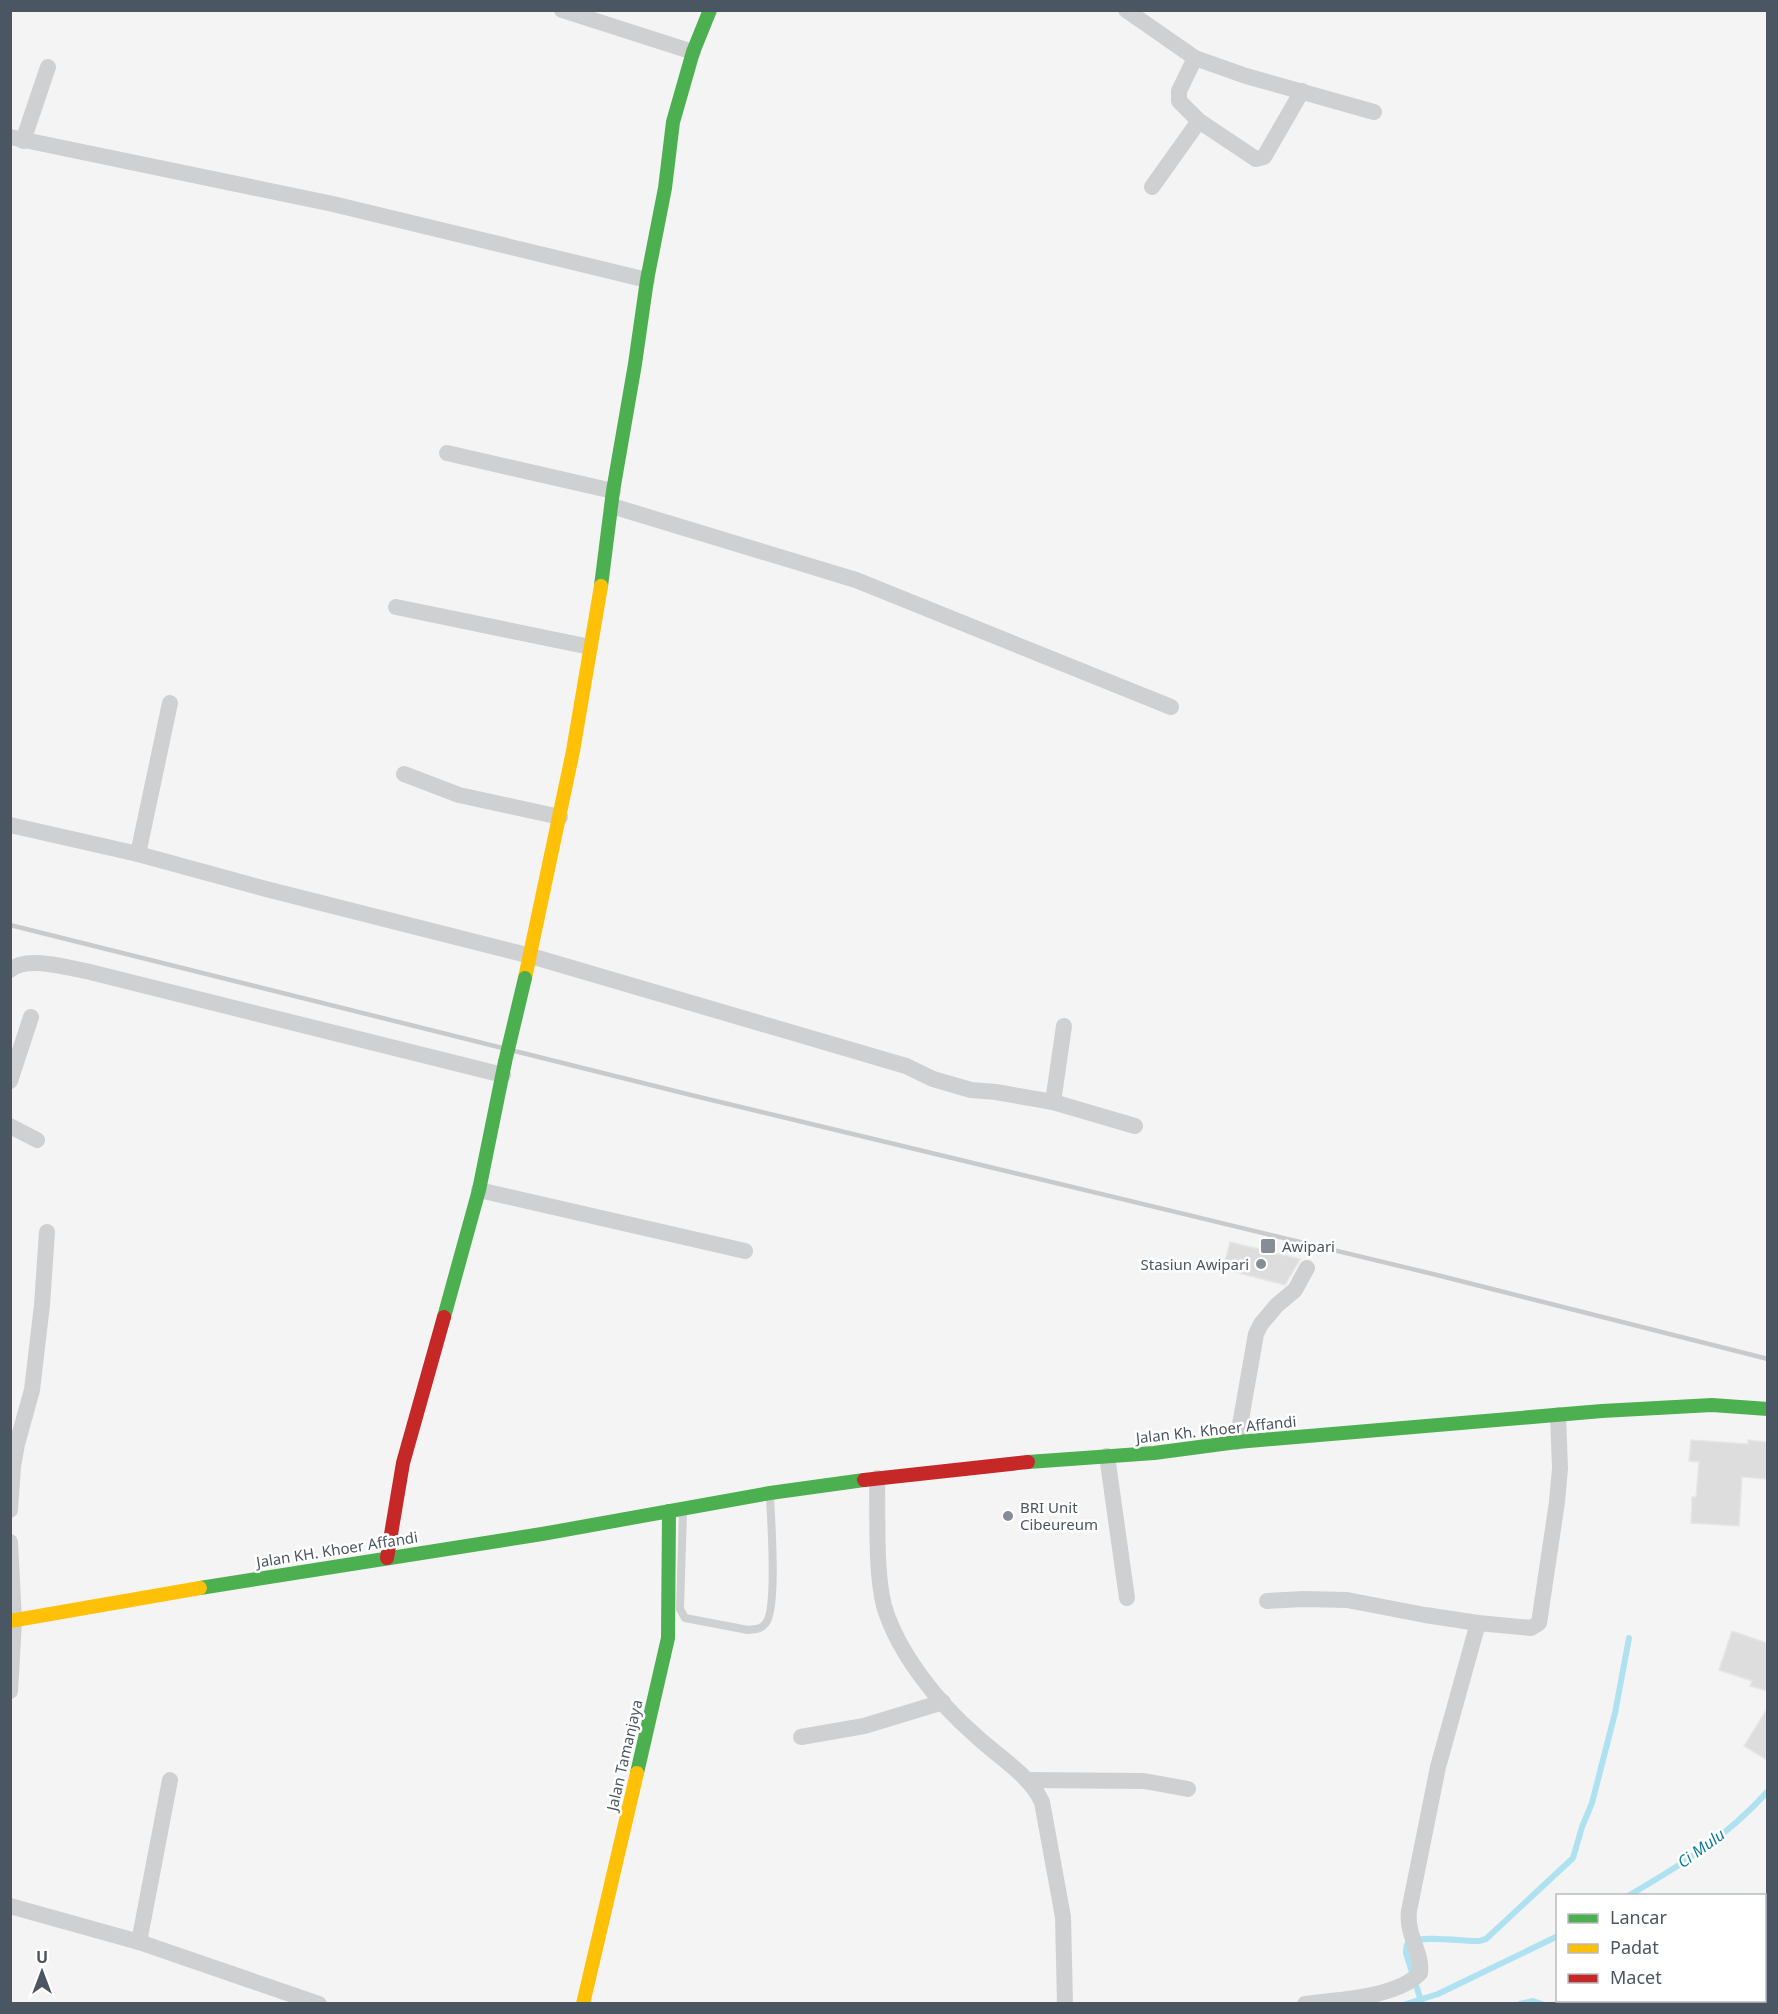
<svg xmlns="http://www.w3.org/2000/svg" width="1778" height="2014" font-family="'Noto Sans',sans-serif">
<rect width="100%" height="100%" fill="#f4f4f4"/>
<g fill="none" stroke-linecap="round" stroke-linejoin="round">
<g stroke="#aee2f0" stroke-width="6">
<path d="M1628 1896C1681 1865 1727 1837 1768 1791"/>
<polyline points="1406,2004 1438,1994 1558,1936"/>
<path d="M1422 2004 1406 1953C1406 1948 1406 1943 1411 1941 1421 1936 1465 1941 1479 1941L1486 1939 1573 1858 1582 1827 1592 1803 1615 1713 1629 1638"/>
<polyline points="1520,2004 1533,2001 1542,2004"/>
</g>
</g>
<g fill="#ddddde" stroke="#e5e6e7" stroke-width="1.5">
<polygon points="1230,1242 1300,1259 1299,1261 1285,1285 1223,1269"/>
<polygon points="1691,1440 1748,1444 1748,1440 1767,1442 1767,1479 1742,1477 1739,1526 1691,1523 1692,1497 1696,1497 1699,1462 1689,1461"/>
<polygon points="1732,1631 1767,1643 1767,1691 1750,1686 1752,1681 1719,1670"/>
<polygon points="1767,1709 1767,1760 1744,1746"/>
</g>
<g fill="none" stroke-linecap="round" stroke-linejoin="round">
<path stroke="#ced0d2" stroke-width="8" d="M683 1512 680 1609 685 1618 748 1630C755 1629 760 1630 765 1624 778 1612 771 1519 770 1497"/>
<g stroke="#ced0d2" stroke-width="16">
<polyline points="562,10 693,52"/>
<polyline points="1126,10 1195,58 1246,76 1374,112"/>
<polyline points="1195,58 1179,91 1179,101 1199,121 1256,159 1264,157 1302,91"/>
<polyline points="10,137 333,204 647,280"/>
<polyline points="23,141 48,67"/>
<polyline points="1152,187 1199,121"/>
<polyline points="447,453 613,491"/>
<polyline points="612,506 856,580 1171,707"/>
<polyline points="396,607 590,647"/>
<polyline points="404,774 459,795 560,817"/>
<polyline points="10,825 138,854 266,889 531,956 906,1066 933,1079 971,1090 996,1092 1053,1102 1135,1126"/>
<polyline points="138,854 170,703"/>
<path d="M10 970C27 955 69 968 90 972L503 1075"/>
<polyline points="10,1081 31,1017"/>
<polyline points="1053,1102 1064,1026"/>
<polyline points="10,1126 37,1140"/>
<polyline points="479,1190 745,1251"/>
<polyline points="1237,1442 1256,1334 1261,1324 1277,1305 1295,1290 1307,1268"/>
<polyline points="1107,1456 1127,1598"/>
<path d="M877 1478C878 1515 875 1570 884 1606 898 1653 938 1703 975 1735 997 1756 1029 1774 1042 1802L1063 1917 1065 2004"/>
<polyline points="10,1510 13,1467 17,1444 32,1390 42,1305 47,1232"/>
<polyline points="10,1542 14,1621 10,1691"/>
<polyline points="1267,1601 1304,1599 1347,1600 1425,1615 1478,1623 1531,1628 1539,1623 1557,1502 1560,1468 1558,1415"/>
<polyline points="801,1737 864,1726 943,1702"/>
<polyline points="1027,1780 1144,1781 1188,1789"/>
<polyline points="10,1906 139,1942 319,2004"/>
<polyline points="139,1942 170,1780"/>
<path d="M1305 2004C1339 1999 1396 1998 1420 1973 1423 1954 1406 1935 1409 1911L1438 1767 1478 1623"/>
</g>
<g stroke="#4caf50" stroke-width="14">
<polyline points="601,586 613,491 635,364 647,280 665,188 673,122 693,52 710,10"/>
<polyline points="444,1317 479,1190 505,1062"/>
<polyline points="1028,1462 1154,1453 1237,1442 1602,1411 1712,1405 1768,1409"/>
<polyline points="200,1588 542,1534 770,1493 864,1480"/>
<polyline points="637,1773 668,1638 669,1511"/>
</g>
<g stroke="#ffc107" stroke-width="14">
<polyline points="525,978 573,751 601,586"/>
<polyline points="10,1621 200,1588"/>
<polyline points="583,2004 637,1773"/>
</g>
<g stroke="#c62828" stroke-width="14">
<polyline points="864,1480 1028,1462"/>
<polyline points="387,1558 403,1463 444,1317"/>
</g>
<polyline stroke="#c9cacc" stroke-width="4.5" points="10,925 695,1096 1437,1275 1768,1359"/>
<polyline stroke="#4caf50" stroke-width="14" points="505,1062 525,978"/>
</g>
<g fill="#868d94" stroke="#fff" stroke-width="2">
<rect x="1260" y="1238" width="16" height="16" rx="3"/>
<circle cx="1261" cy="1264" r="6"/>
<circle cx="1008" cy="1516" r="6"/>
</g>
<g text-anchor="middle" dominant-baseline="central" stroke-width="5" stroke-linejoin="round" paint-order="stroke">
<g font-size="15" fill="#4a5661" stroke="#fff" text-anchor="start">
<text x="1282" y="1246">Awipari</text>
<text x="1249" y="1264" text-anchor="end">Stasiun Awipari</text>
<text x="1020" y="1507">BRI Unit<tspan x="1020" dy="17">Cibeureum</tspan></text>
</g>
<g font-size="15" fill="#4a5661" stroke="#fff">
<text transform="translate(1216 1429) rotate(-6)">Jalan Kh. Khoer Affandi</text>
<text transform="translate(337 1549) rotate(-9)">Jalan KH. Khoer Affandi</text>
<text transform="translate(624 1755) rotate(-77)">Jalan Tamanjaya</text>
</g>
<g font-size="16" font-style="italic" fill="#0c7c9b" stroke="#fff">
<text transform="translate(1701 1848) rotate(-36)">Ci Mulu</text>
</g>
</g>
<rect width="1778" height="2014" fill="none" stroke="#4a5661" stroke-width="24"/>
<rect x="1556" y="1894" width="210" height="108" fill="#ffffff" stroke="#b7bbc0" stroke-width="1.5"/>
<rect x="1568" y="1914" width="30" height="9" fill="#4caf50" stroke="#b7bbc0" stroke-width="1.5"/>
<text x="1610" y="1924" font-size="18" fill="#4a5661">Lancar</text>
<rect x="1568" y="1944" width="30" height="9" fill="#ffc107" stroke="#b7bbc0" stroke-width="1.5"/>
<text x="1610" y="1954" font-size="18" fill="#4a5661">Padat</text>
<rect x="1568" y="1974" width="30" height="9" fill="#c62828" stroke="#b7bbc0" stroke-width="1.5"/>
<text x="1610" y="1984" font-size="18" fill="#4a5661">Macet</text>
<g transform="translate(42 1972)" stroke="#ffffff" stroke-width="4.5" paint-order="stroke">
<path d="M0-4.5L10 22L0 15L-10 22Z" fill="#4a5661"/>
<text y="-9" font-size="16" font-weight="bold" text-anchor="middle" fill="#4a5661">U</text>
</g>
</svg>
